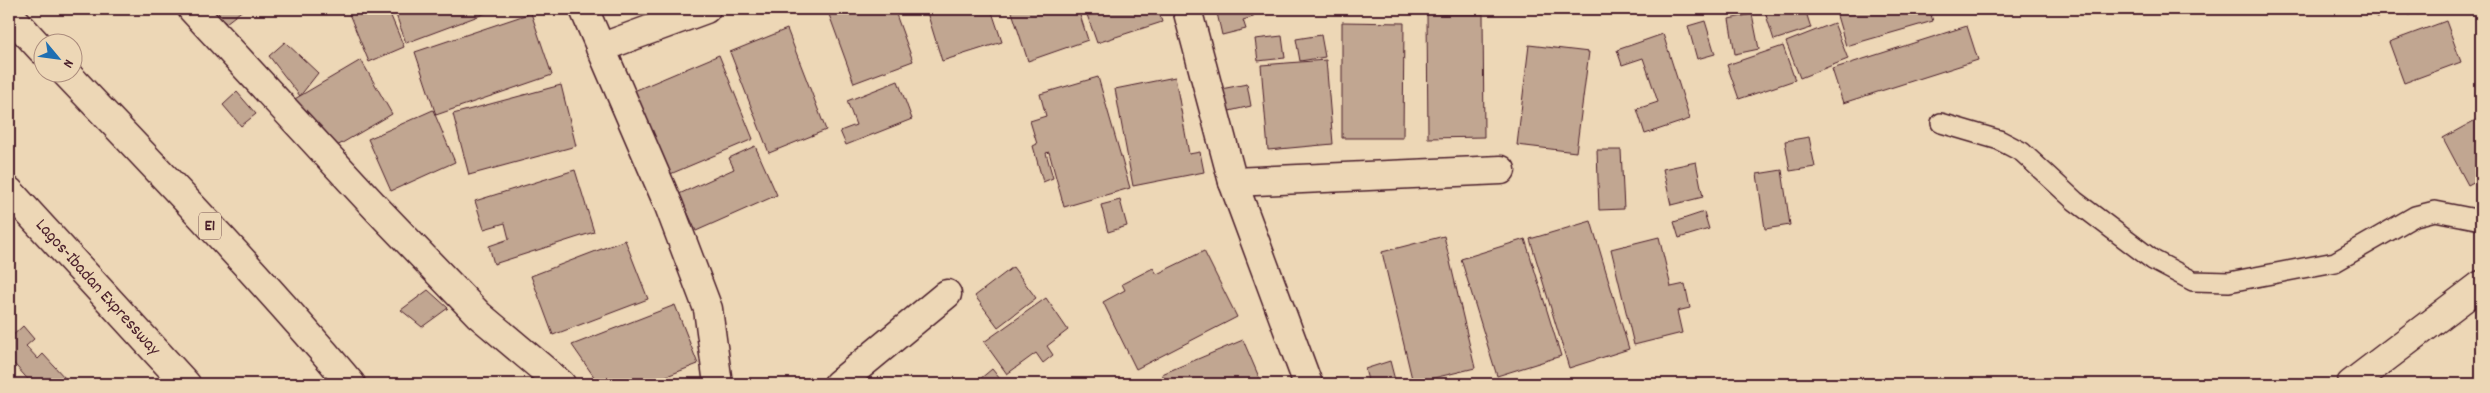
<svg xmlns="http://www.w3.org/2000/svg" width="2490" height="393" font-family="Dekko,sans-serif">
<rect width="100%" height="100%" fill="#edd7b6"/>
<filter id="ink" filterUnits="userSpaceOnUse"><feTurbulence type="fractalNoise" baseFrequency=".02" numOctaves="2"/><feDisplacementMap in="SourceGraphic" scale="10" xChannelSelector="R" yChannelSelector="G"/><feConvolveMatrix kernelMatrix="1 2 1 2 8 2 1 2 1" color-interpolation-filters="sRGB"/></filter>
<g filter="url(#ink)">
<g fill="#c1a691" stroke="#4a1f2b">
<polygon points="215,9 244,9 226,23"/>
<polygon points="347,9 388,9 404,47 369,62"/>
<polygon points="394,9 497,9 406,43"/>
<polygon points="827,9 894,9 913,61 854,83"/>
<polygon points="926,9 991,9 1002,42 942,61"/>
<polygon points="1011,9 1078,9 1088,40 1028,61"/>
<polygon points="1085,9 1158,9 1162,22 1097,43"/>
<polygon points="1233,9 1251,9 1253,17 1243,20 1246,29 1222,35 1217,13"/>
<polygon points="1764,9 1805,9 1811,28 1774,40"/>
<polygon points="1835,9 1929,9 1933,21 1846,46"/>
<polygon points="2374,9 2402,9 2403,12 2376,17"/>
<polygon points="2407,9 2441,9 2408,15"/>
<polygon points="531,13 552,75 436,115 415,52"/>
<polygon points="1427,14 1483,14 1484,137 1428,138"/>
<polygon points="1752,14 1759,49 1735,54 1729,19"/>
<polygon points="1705,21 1715,54 1697,59 1688,26"/>
<polygon points="2446,21 2461,62 2404,83 2389,42"/>
<polygon points="1342,22 1404,23 1403,138 1342,138"/>
<polygon points="1834,23 1848,59 1800,78 1786,42"/>
<polygon points="1967,26 1978,60 1843,103 1832,69"/>
<polygon points="787,29 826,130 769,153 730,52"/>
<polygon points="1663,34 1690,119 1645,134 1637,109 1658,102 1643,58 1622,65 1617,50"/>
<polygon points="1321,35 1325,57 1300,61 1296,39"/>
<polygon points="1282,36 1285,58 1258,61 1255,39"/>
<polygon points="285,42 318,73 300,96 269,56"/>
<polygon points="1529,45 1589,52 1576,152 1517,145"/>
<polygon points="1783,46 1795,80 1739,99 1727,65"/>
<polygon points="719,55 753,139 668,175 634,91"/>
<polygon points="361,60 392,114 337,146 293,100"/>
<polygon points="1326,60 1333,144 1268,150 1261,65"/>
<polygon points="1098,77 1130,188 1064,207 1049,152 1046,153 1053,178 1043,182 1033,146 1037,144 1030,121 1046,116 1040,94"/>
<polygon points="1175,77 1189,154 1200,152 1204,172 1133,186 1115,89"/>
<polygon points="898,81 912,119 846,145 840,131 856,125 847,101"/>
<polygon points="1247,84 1251,106 1225,112 1221,89"/>
<polygon points="561,85 576,146 469,175 453,114"/>
<polygon points="237,92 256,114 241,126 223,105"/>
<polygon points="433,110 455,162 391,191 368,139"/>
<polygon points="2481,117 2481,178 2468,185 2443,138"/>
<polygon points="1809,137 1815,167 1790,171 1785,141"/>
<polygon points="755,146 777,195 696,231 679,194 734,169 729,158"/>
<polygon points="1597,150 1621,150 1624,209 1599,210"/>
<polygon points="1696,162 1703,197 1671,205 1663,169"/>
<polygon points="575,170 594,232 494,264 489,246 509,239 505,223 484,229 475,201"/>
<polygon points="1782,170 1790,225 1765,229 1757,174"/>
<polygon points="1120,200 1127,226 1108,232 1101,205"/>
<polygon points="1704,212 1709,229 1679,238 1674,222"/>
<polygon points="1591,221 1629,349 1569,368 1530,239"/>
<polygon points="1444,236 1475,368 1413,383 1382,252"/>
<polygon points="1659,237 1671,287 1685,284 1690,308 1677,311 1682,333 1634,345 1611,249"/>
<polygon points="1525,239 1561,356 1497,376 1461,259"/>
<polygon points="625,240 648,299 553,335 531,276"/>
<polygon points="1204,251 1237,317 1136,369 1103,302 1125,290 1122,284 1153,268 1157,274"/>
<polygon points="1013,267 1036,298 998,327 975,296"/>
<polygon points="428,290 448,308 422,327 401,310"/>
<polygon points="1046,298 1068,330 1047,346 1053,355 1043,363 1036,353 1007,374 984,342"/>
<polygon points="675,305 698,364 646,384 599,384 572,345"/>
<polygon points="23,326 34,339 26,346 38,359 43,354 65,378 59,384 32,384 9,358 9,339"/>
<polygon points="1243,340 1262,384 1167,384 1162,374"/>
<polygon points="1390,361 1396,384 1369,384 1365,369"/>
<polygon points="992,369 1004,384 974,384"/>
</g>
<g fill="none" stroke-linecap="round" stroke-linejoin="round">
<g stroke="#4a1f2b" stroke-width="22">
<polyline id="lane" points="1941,123 1999,140 2022,152 2075,201 2153,260 2193,281 2229,282 2335,262 2415,216 2435,211 2481,220"/>
</g>
<g stroke="#4a1f2b" stroke-width="31">
<g id="street">
<polyline points="192,9 378,210 479,315 561,384"/>
<polyline points="584,9 669,206 708,309 718,384"/>
<polyline points="1187,9 1233,182 1308,384"/>
<polyline points="600,48 706,9"/>
<polyline points="1233,182 1501,170"/>
<polyline points="838,384 947,294"/>
</g>
</g>
<g stroke="#4a1f2b" stroke-width="31">
<polyline id="secondary" points="2351,384 2481,285"/>
</g>
<g stroke="#4a1f2b" stroke-width="31">
<g id="highway">
<polyline points="9,14 42,50"/>
<path d="M65 72C162 174 260 276 351 384"/>
<polyline points="9,191 186,384"/>
</g>
</g>
<use href="#lane" stroke="#edd7b6" stroke-width="19"/>
<use href="#street" stroke="#edd7b6" stroke-width="28"/>
<use href="#secondary" stroke="#edd7b6" stroke-width="28"/>
<use href="#highway" stroke="#edd7b6" stroke-width="28"/>
</g>
</g>
<g text-anchor="middle" dominant-baseline="central" stroke-width="4" stroke-linejoin="round" paint-order="stroke">
<rect fill="#edd7b6" stroke="#7b5655" stroke-width="1" x="199" y="212.5" width="22" height="27" rx="4"/>
<g font-size="16" font-weight="bold" fill="#4a1f2b">
<text x="210" y="226">E1</text>
</g>
<g font-size="18" fill="#4a1f2b" stroke="#edd7b6">
<text transform="translate(97 288) rotate(48)">Lagos-Ibadan Expressway</text>
</g>
</g>
<rect width="2490" height="393" fill="none" stroke="#edd7b6" stroke-width="30"/>
<rect x="15" y="15" width="2460" height="363" fill="none" stroke="#4a1f2b" stroke-width="2" filter="url(#ink)"/>
<g transform="translate(58 58) rotate(119)"><circle r="24" fill="#edd7b6" stroke="#ac8d7e"/>
<path d="M0-4L9 19L0 12L-9 19Z" fill="#1f6fb2"/>
<text y="-8" font-size="14" font-weight="bold" text-anchor="middle" fill="#4a1f2b">N</text>
</g>
</svg>
